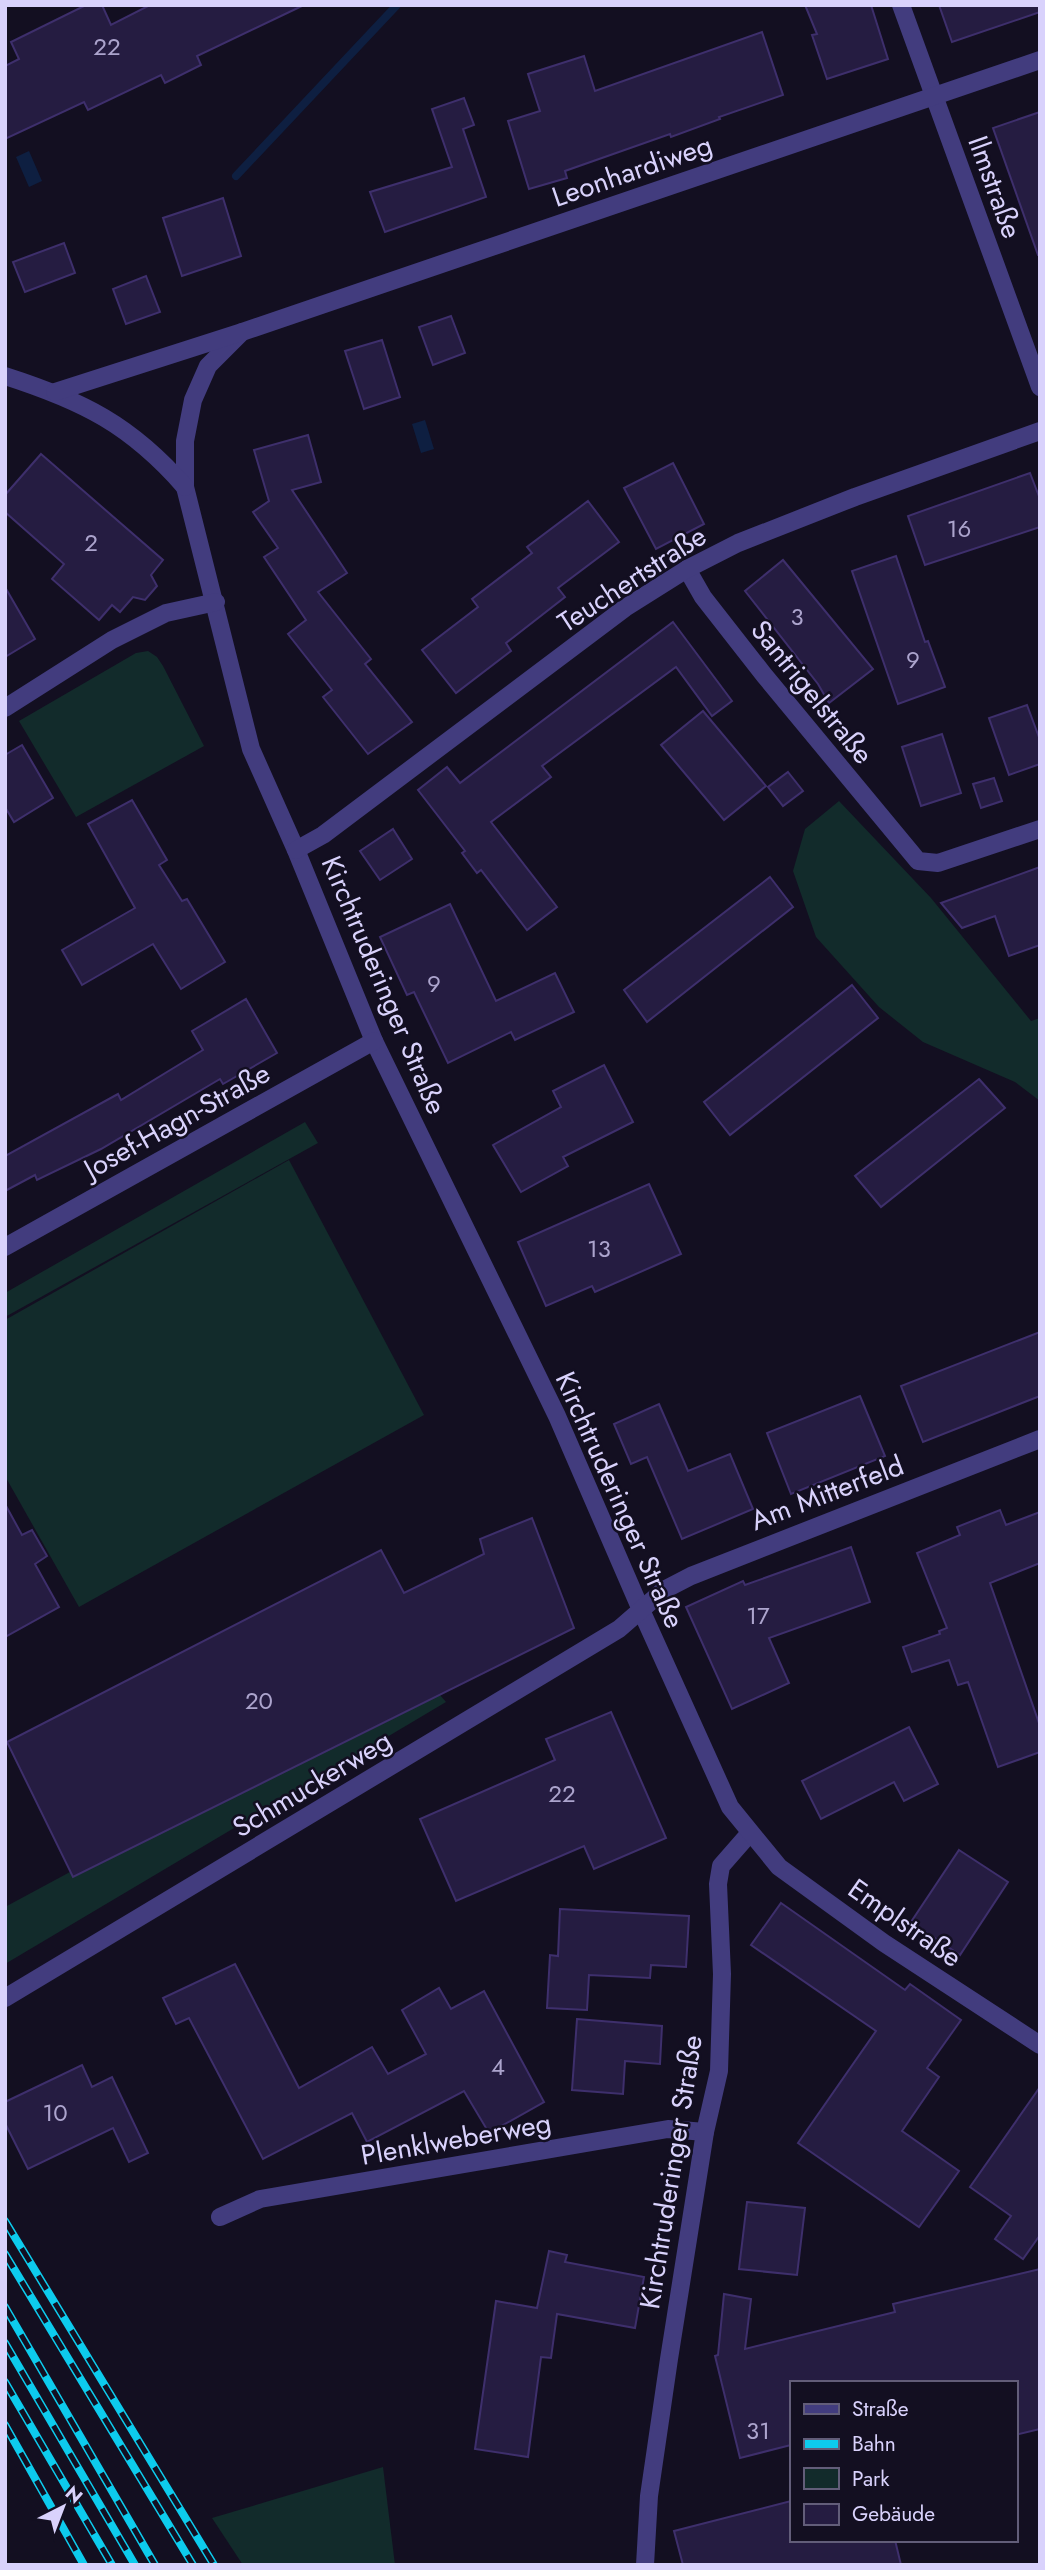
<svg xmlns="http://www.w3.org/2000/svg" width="1045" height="2570" font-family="Jost,sans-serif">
<rect width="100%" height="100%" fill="#130f21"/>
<g fill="#122b2b">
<polygon points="148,651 157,657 163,666 204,746 76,817 19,721 136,653"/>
<polygon points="839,801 931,898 1031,1021 1040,1018 1040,1101 1015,1082 923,1042 879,1007 816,937 793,871 805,829"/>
<polygon points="305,1122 318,1143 5,1317 5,1293"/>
<polygon points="289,1160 424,1415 79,1607 5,1476 5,1320"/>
<polygon points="440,1695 446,1702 5,1964 5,1907 70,1872 73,1877"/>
<polygon points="383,2467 395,2565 243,2565 212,2518"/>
</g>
<g fill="#0e1f41">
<polygon points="29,151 42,181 29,187 16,157"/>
<polygon points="425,420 434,449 421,453 412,424"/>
</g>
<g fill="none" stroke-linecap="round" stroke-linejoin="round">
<polyline stroke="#0e1f41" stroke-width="8" points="236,176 397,5"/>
</g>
<g fill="#251c41" stroke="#3e2f6c" stroke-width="2">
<polygon points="86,5 102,5 111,25 150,5 304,5 197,56 201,65 165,83 161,75 88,110 84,102 5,139 5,66 19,59 11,42"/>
<polygon points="805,5 871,5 888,59 827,79 812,35 817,34"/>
<polygon points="939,5 1040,5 1040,12 952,42"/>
<polygon points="762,32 783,95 719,117 720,119 671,137 670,134 565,171 567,178 529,189 508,121 540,111 528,74 584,56 595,91"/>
<polygon points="464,98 474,125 463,129 486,197 385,232 370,192 452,167 432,109"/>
<polygon points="1040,112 1040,255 1038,255 993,128"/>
<polygon points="223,198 241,256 182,276 163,218"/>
<polygon points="64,243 75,273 25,292 13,262"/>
<polygon points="146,276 160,312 126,324 113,289"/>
<polygon points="451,316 465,353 433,365 419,327"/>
<polygon points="382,340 400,397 364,409 345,351"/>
<polygon points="308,435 321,482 292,490 347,573 318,592 371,659 365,664 412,722 368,754 323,697 332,690 288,634 306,620 264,557 278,548 253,512 269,501 254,450"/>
<polygon points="41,454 163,560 151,575 157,586 145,600 133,597 120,612 112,605 99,620 52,579 64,564 5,512 5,495"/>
<polygon points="673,463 704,524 656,549 624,488"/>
<polygon points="1030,473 1040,499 1040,527 925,565 908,516"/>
<polygon points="588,501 619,542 558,588 565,597 506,643 511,651 456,693 422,650 478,607 472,599 532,553 527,547"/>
<polygon points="896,556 925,642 928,641 945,687 898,704 852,571"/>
<polygon points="783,560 873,669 829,703 818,684 745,591"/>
<polygon points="5,587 35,639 5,657"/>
<polygon points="673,622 732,701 712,716 676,667 542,766 551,777 491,822 557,907 527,930 481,870 477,873 462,853 465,851 418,790 447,767 460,783"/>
<polygon points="1027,705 1040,740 1040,764 1009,775 989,718"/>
<polygon points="703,711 766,786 724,820 661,745"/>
<polygon points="942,734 961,793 921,806 902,747"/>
<polygon points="22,745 53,798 14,822 5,807 5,755"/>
<polygon points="788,772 803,791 783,806 768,787"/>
<polygon points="994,778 1002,801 981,808 973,784"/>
<polygon points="132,800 167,860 159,865 182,901 187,899 225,962 181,989 153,944 82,985 62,950 135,908 88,824"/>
<polygon points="393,829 412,859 380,880 360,851"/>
<polygon points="1040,867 1040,945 1009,956 995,916 962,928 941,903"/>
<polygon points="770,877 793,907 647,1022 624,990"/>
<polygon points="450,904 496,1001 555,973 574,1012 515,1040 511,1032 448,1063 414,992 407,995 380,937"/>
<polygon points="852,985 878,1018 730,1135 704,1102"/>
<polygon points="246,999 277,1053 223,1084 220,1079 101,1149 37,1180 35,1175 5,1191 5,1156 118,1094 121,1100 203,1050 192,1031"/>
<polygon points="604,1065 633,1122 563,1157 568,1166 521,1192 493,1145 561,1107 553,1091"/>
<polygon points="979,1079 1005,1108 881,1207 855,1176"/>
<polygon points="649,1184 681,1254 595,1292 592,1286 546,1306 518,1242"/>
<polygon points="1040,1332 1040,1396 923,1442 901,1386"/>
<polygon points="860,1396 885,1456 791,1494 767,1433"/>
<polygon points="659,1404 688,1471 730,1454 753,1509 682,1539 647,1457 631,1464 614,1424"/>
<polygon points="5,1504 22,1535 32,1530 47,1556 35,1564 59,1607 5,1637"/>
<polygon points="1000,1510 1006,1525 1040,1512 1040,1563 990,1583 1040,1726 1040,1752 998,1767 968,1682 958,1685 949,1660 912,1672 903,1647 940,1634 939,1631 947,1628 917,1553 960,1535 957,1527"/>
<polygon points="532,1518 574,1628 73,1877 7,1742 381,1550 404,1593 484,1554 480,1539"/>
<polygon points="851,1547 870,1602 769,1638 789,1683 732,1709 686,1607 743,1581 745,1585"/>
<polygon points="611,1712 666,1838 594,1869 584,1846 456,1901 420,1819 555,1760 546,1739"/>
<polygon points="909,1727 938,1784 904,1801 894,1782 821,1819 802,1781"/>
<polygon points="959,1850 1008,1882 960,1955 911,1922"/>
<polygon points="781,1903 905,1990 910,1984 961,2020 927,2068 939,2077 902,2131 959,2171 919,2227 798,2143 876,2031 751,1945"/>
<polygon points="560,1909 689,1916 686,1967 651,1965 650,1978 589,1975 587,2010 547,2008 550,1955 558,1956"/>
<polygon points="235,1964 299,2088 372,2047 388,2074 426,2054 402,2010 439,1988 451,2009 484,1991 544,2102 489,2133 464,2091 367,2142 352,2113 263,2159 189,2018 176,2024 163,1998"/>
<polygon points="577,2019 662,2026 660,2064 625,2061 623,2094 572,2090"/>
<polygon points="82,2065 92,2087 112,2077 148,2153 129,2162 113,2128 28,2169 5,2123 5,2102"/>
<polygon points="1040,2087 1040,2235 1023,2259 995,2239 1011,2216 970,2187"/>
<polygon points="747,2202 805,2208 797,2275 739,2269"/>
<polygon points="549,2251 567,2255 565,2262 644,2277 635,2328 557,2314 551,2358 541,2357 528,2457 475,2449 496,2301 537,2308"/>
<polygon points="1040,2269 1040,2429 1015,2435 1015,2383 791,2383 791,2445 740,2458 715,2356 718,2355 724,2294 751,2299 745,2349 895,2312 893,2304"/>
<polygon points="791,2501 791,2540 895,2540 901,2565 683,2565 674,2531"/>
</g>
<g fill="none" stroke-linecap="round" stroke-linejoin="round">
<g stroke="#423c7e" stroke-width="18">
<polyline points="901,5 1040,387"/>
<polyline points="242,332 208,366 193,400 185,441 185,487 251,749 296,850 374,1041 557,1416 641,1610"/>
<path d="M5 376C83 401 131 425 185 487"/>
<polyline points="55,392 242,332 1040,60"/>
<polyline points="687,569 703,597 764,675 918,861 938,863 1040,829"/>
<polyline points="5,708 112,640 166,613 216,602"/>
<polyline points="296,850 323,835 625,608 687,569 738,543 855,497 1040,431"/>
<polyline points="5,1247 374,1041"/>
<polyline points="220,2217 260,2199 668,2129 705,2132"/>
<polyline points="645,2565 649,2496 669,2359 705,2132 719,2071 722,1974 718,1884 721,1866 749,1834"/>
</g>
<g stroke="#423c7e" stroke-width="18">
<polyline points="641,1610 730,1807 779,1867 884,1943 1040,2045"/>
<polyline points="5,1998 619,1629 664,1590 691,1576 1040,1439"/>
</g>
<g stroke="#0dcbed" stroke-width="8">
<g id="rail">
<polyline points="5,2221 214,2565"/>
<polyline points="5,2254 193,2565"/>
<polyline points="5,2307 155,2565"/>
<polyline points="5,2343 135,2565"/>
<polyline points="5,2382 112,2565"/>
<polyline points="5,2425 84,2565"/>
</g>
</g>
<use href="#rail" stroke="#130f21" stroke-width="5" stroke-dasharray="16" stroke-linecap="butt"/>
</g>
<g text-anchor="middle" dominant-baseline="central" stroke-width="5" stroke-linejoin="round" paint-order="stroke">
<g font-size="24" fill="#aca4cd">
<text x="107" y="46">22</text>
<text x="959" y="528">16</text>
<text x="91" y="542">2</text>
<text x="797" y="616">3</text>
<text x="913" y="659">9</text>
<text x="434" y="983">9</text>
<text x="599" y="1248">13</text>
<text x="758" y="1615">17</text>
<text x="259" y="1700">20</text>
<text x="562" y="1793">22</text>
<text x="498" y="2066">4</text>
<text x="55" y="2112">10</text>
<text x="758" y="2430">31</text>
</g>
<g font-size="28" fill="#d9d2fc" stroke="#130f21">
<text transform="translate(632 171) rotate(-19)">Leonhardiweg</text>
<text transform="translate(995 187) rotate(70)">Ilmstraße</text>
<text transform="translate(632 579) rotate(-33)">Teuchertstraße</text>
<text transform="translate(812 692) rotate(51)">Santrigelstraße</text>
<text transform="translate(384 985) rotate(67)">Kirchtruderinger Straße</text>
<text transform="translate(177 1121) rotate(-29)">Josef-Hagn-Straße</text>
<text transform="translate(827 1493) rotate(-21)">Am Mitterfeld</text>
<text transform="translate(620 1500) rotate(66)">Kirchtruderinger Straße</text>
<text transform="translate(312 1784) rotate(-31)">Schmuckerweg</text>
<text transform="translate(905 1923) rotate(35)">Emplstraße</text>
<text transform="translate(456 2139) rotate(-10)">Plenklweberweg</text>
<text transform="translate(671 2172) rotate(-81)">Kirchtruderinger Straße</text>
</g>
</g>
<rect width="1045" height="2570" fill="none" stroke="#d9d2fc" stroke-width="14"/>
<rect x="790" y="2381" width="228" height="161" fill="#130f21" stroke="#625d79" stroke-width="2"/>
<rect x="804" y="2404" width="35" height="10" fill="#423c7e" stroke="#625d79" stroke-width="2"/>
<text x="852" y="2416" font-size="21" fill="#d9d2fc">Straße</text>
<rect x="804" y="2439" width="35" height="10" fill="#0dcbed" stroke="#625d79" stroke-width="2"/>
<text x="852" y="2451" font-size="21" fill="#d9d2fc">Bahn</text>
<rect x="804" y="2468" width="35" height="21" fill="#122b2b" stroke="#625d79" stroke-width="2"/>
<text x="852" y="2486" font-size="21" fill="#d9d2fc">Park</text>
<rect x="804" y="2504" width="35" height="21" fill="#251c41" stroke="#625d79" stroke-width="2"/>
<text x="852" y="2521" font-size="21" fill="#d9d2fc">Gebäude</text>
<g transform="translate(63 2507) rotate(42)" stroke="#130f21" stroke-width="5" paint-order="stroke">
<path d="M0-5L12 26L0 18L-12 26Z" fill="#d9d2fc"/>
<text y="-10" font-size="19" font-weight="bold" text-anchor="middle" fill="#d9d2fc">N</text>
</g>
</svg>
